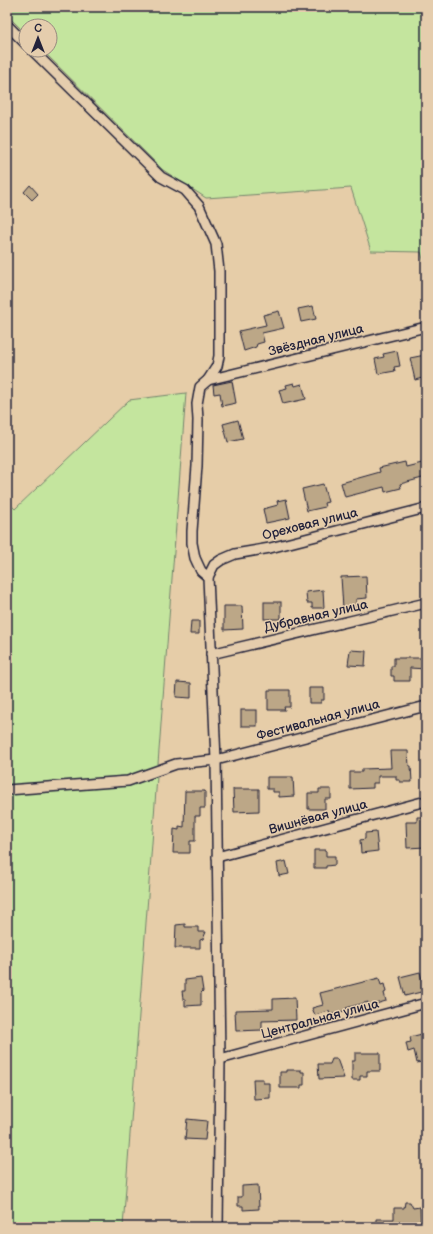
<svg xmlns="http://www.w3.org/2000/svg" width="433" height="1234" font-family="'Balsamiq Sans',sans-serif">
<rect width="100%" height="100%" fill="#e6cda8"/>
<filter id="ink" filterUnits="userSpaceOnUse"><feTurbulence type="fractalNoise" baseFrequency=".025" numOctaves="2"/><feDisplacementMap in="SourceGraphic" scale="8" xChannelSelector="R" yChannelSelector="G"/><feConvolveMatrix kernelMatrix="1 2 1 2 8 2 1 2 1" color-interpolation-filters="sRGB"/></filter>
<g filter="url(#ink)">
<g fill="#c4e59e" stroke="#73846c">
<polygon points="7,7 426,7 426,269 421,252 371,251 351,188 206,198 163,170 42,50 50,50 50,26 26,26 26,34 7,15"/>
<polygon points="186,393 123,1227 7,1227 7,501 15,509 129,400"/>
</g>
<g fill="#bca787" stroke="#22223b">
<polygon points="30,185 38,194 32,200 24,192"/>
<polygon points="313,306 316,319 301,322 298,309"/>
<polygon points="279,311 284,328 262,333 264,342 257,344 256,347 244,351 239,331 266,325 263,315"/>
<polygon points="397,351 400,366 394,367 395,371 378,374 375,359 384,357 383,354"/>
<polygon points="425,355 426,360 426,377 415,380 410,358"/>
<polygon points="232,381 236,403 222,406 220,393 214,394 213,385"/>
<polygon points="294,383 295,386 302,384 306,399 283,404 279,390 287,388 286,385"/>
<polygon points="238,420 243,439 228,442 223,424"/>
<polygon points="405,462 406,467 426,462 426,477 400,484 401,488 385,492 384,487 345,497 341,483 380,472 379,468"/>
<polygon points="323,484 328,502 324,503 325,507 307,511 302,489"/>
<polygon points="286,499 290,518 266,523 263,509 278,505 277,501"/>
<polygon points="366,576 367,598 356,599 356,608 343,608 341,577"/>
<polygon points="323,590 324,608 312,608 312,603 307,603 306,592"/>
<rect x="264" y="602" width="17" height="17"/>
<polygon points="224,606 242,606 243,629 224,630"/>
<polygon points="191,621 199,621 199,634 190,634"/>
<polygon points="350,650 366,651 365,666 348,665"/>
<polygon points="394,658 426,658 426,669 410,668 410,681 394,681 394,676 391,676 391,666 394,666"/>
<polygon points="177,682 191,683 191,698 176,697"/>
<polygon points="309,688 324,688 324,700 321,700 321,703 309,703"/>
<polygon points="268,690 290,690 290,707 284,707 285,710 268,710"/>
<rect x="241" y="710" width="16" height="16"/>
<polygon points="390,751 408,751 409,766 411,766 412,782 400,782 400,780 396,780 396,776 378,776 378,783 373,783 373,788 350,789 350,772 362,772 362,769 391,768"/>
<polygon points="267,777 293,777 294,796 279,797 279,792 273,792 273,789 267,789"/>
<polygon points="233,789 259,789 259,811 234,812"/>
<polygon points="319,789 331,789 331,799 325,799 325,809 308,809 308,793 319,793"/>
<polygon points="185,791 205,791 205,808 200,808 200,816 195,816 195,841 190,841 190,853 173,853 174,829 179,830 179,826 184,827"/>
<polygon points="417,817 424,817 424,821 426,821 426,847 407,848 406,822 417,822"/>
<polygon points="376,832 378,851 361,853 360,840 365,839 365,833"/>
<polygon points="314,850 326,850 326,856 335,856 335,865 326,866 326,868 314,868"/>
<polygon points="286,861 289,874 279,876 277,863"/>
<polygon points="185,924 185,927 198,927 198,932 206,932 203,939 200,940 200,948 175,948 176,925"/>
<polygon points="420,972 425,991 405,996 400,977"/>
<polygon points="201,978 203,991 201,993 201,1005 185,1006 185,999 183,999 182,991 185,991 185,980"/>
<polygon points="379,978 381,985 384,984 386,992 384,993 386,1001 369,1006 368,1002 346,1008 347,1010 330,1015 329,1011 315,1015 312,1008 323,1005 320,993"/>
<polygon points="295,998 296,1020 262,1021 262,1030 236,1031 235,1010 273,1009 273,999"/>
<polygon points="426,1033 426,1061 417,1063 414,1050 408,1052 406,1043 411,1042 410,1037"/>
<polygon points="355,1053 380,1053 380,1071 367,1071 367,1076 360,1076 360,1080 352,1080 352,1061 355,1061"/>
<polygon points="332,1059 337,1059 344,1078 319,1079 318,1064 330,1064"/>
<polygon points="286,1070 301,1070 301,1072 304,1072 304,1085 301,1085 301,1088 280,1088 280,1072 286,1072"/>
<polygon points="253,1079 263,1079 263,1083 270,1083 270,1098 254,1099"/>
<polygon points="187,1119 207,1121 205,1140 185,1139"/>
<polygon points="258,1185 259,1209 243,1210 243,1206 238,1206 238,1197 242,1197 242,1186"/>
<polygon points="405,1202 410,1202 413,1208 420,1207 421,1227 376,1227 376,1219 394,1219 394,1208 404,1208"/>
</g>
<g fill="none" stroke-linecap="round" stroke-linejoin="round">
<g stroke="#22223b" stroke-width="12">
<g id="minor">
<polyline points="7,25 26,44"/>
<polyline points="32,50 161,177 185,190 199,206 216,244 219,271 219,356 217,366 208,380"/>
<polyline points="208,577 214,565 221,560 235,554 270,548 426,508"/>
<polyline points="211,654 426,603"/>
<polyline points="7,790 128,781 176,764 216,760 426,706"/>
<polyline points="217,857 426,801"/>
<polyline points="220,1059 426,1003"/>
<polyline points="218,1227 220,1059 216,760 208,577 201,571 195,558 192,543 192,531 197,466 198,420 197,404 200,387 208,380 426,327"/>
</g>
</g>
<use href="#minor" stroke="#e5cdad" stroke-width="9"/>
</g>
</g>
<g text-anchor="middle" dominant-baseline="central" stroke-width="3" stroke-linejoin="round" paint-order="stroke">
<g font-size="13" fill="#22223b" stroke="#e5cdad">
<text transform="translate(316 340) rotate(-14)">Звёздная улица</text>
<text transform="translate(310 524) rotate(-14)">Ореховая улица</text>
<text transform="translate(316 616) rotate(-13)">Дубравная улица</text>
<text transform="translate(318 720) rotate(-15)">Фестивальная улица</text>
<text transform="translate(318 817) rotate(-15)">Вишнёвая улица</text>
<text transform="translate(320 1019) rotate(-15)">Центральная улица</text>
</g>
</g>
<rect width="433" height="1234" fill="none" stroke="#e5cdad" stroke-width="24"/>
<rect x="12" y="12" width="409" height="1210" fill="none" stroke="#22223b" stroke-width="1.5" filter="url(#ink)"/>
<g transform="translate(38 38)"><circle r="19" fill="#e5cdad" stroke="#97897f"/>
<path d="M0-3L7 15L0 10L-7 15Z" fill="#22223b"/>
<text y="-6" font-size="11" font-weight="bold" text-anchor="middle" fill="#22223b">С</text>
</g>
</svg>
